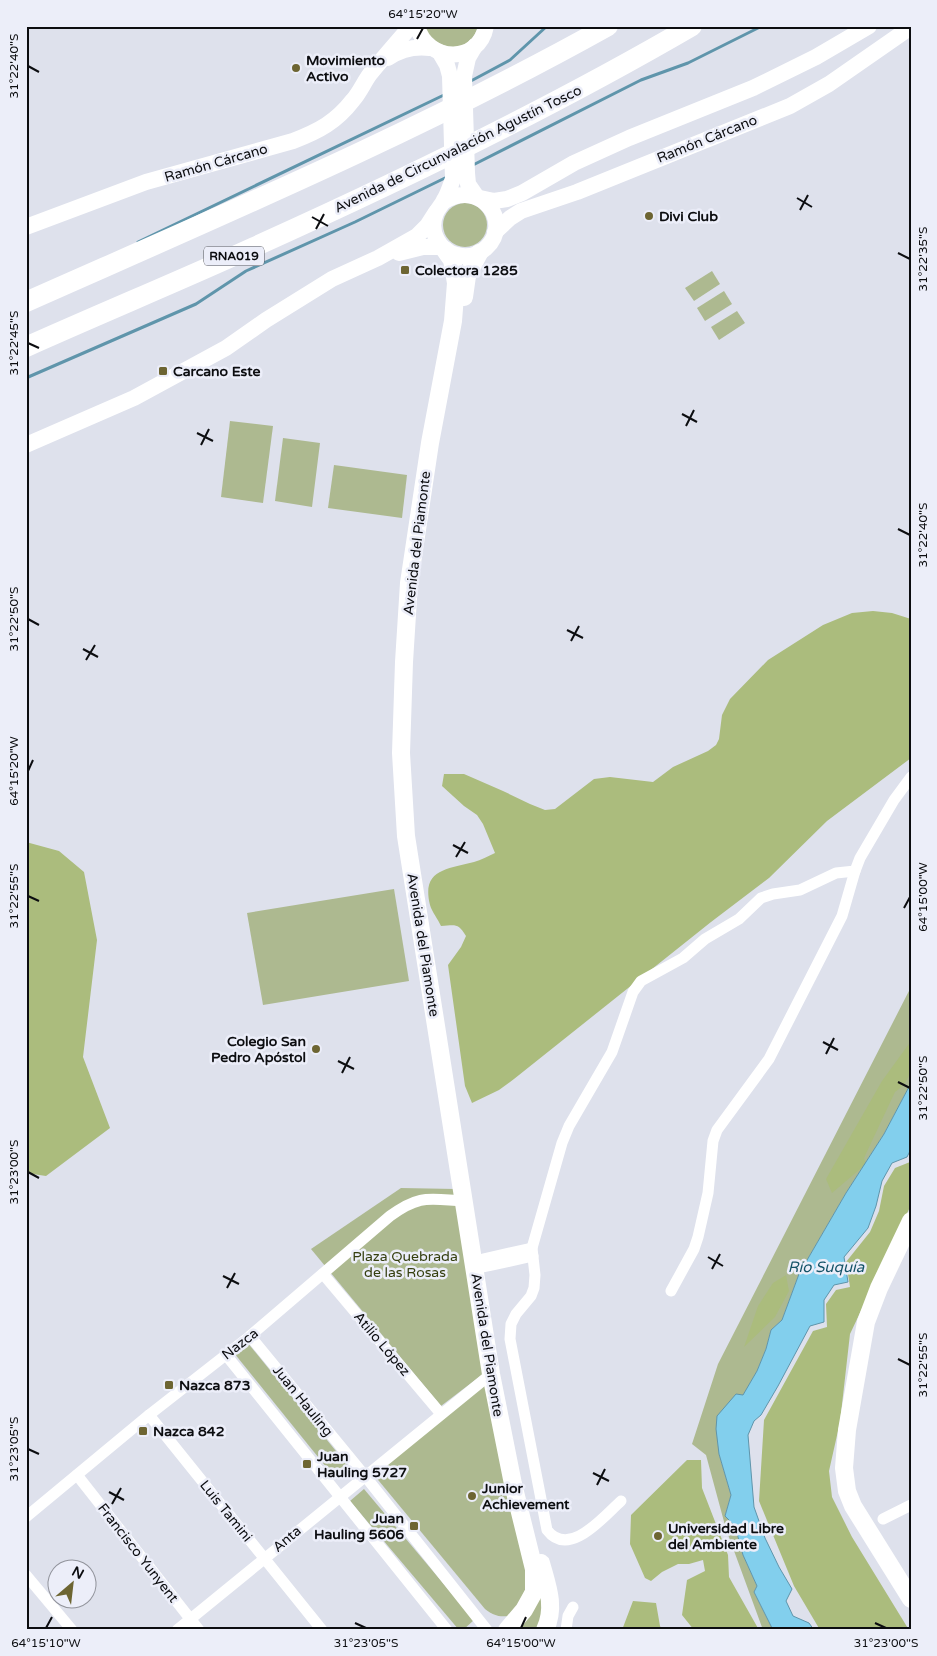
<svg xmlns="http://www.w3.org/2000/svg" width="937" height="1656" font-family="'Varela Round',sans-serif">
<rect width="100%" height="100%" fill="#dee1ec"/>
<g fill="#adb990">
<path d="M425 26H478C473 47 453 52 437 42 436 41 430 38 430 37 427 35 426 29 425 26Z"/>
<circle cx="465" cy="225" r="22"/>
<polygon points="712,271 720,284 694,301 685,288"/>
<polygon points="724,291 732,304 705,321 697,308"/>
<polygon points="737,311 745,323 719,340 711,327"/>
<polygon points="230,421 273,426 263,503 221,497"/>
<polygon points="283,438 320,443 312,507 275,501"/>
<polygon points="334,465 407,475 402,518 328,508"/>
<polygon points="394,889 409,981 263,1005 247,913"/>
<polygon points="911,987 911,1083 884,1134 846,1193 799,1274 782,1320 771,1330 766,1349 757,1371 743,1396 736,1394 719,1454 731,1495 725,1516 735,1526 743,1555 757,1586 754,1592 773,1630 763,1630 726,1529 706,1455 692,1444 718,1364"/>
<polygon points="401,1188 456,1189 487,1371 441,1406 311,1249"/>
<polygon points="247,1342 349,1467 335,1478 234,1353"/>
<path d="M487 1381 530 1580 513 1615C501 1618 494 1616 485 1609L374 1475Z"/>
<polygon points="364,1489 474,1620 463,1630 459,1630 350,1501"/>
<polygon points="539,1592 547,1601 539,1630 519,1630 516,1628"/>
</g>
<g fill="#abbc7d">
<path d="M873 611 892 613 911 619V758L827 821 769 878 711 922 514 1079 499 1090 472 1103 465 1086 448 965 461 947 466 936C458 923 456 925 441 926 438 919 432 912 430 905 421 869 448 869 474 862 481 860 488 856 495 853L483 824 477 815 464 806 442 786 444 774H464L503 791 530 804 545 810 555 809 594 779 610 777 653 782 673 767 708 751 716 745 719 739 722 715 730 699 768 660 823 625 852 613Z"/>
<polygon points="26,842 59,851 84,872 97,940 83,1057 110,1128 46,1176 26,1173"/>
<path d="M911 1041C911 1062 915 1079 895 1092L864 1158 866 1164 832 1193 826 1179 882 1081Z"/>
<polygon points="911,1159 911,1205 850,1334 840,1422 829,1471 832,1497 852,1537 909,1630 820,1630 794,1586 759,1501 764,1420 813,1331 827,1327 826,1304 836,1290 850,1287 846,1262 870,1232 879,1211 884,1186 895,1168 910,1162"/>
<polygon points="786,1275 789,1291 775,1317 744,1347 758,1306 773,1283"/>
<polygon points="687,1460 701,1460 702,1488 728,1555 729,1577 759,1630 694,1630 682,1615 687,1580 705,1571 703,1560 689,1564 678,1564 662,1572 651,1581 645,1578 630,1544 631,1515"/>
<polygon points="633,1601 656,1603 660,1626 662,1630 622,1630"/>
</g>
<polygon fill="#82cfed" stroke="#5f95ab" points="911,1083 911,1149 907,1157 892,1163 882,1181 876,1206 868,1228 844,1257 848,1282 834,1285 824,1300 824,1322 810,1326 778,1386 761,1415 754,1421 748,1435 754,1507 765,1538 779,1567 792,1589 786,1601 793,1616 809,1623 814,1630 773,1630 754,1592 757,1586 743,1555 735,1526 725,1516 731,1495 719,1454 716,1429 717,1416 736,1394 743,1395 757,1371 766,1349 771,1330 782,1320 799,1274 846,1193 884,1134"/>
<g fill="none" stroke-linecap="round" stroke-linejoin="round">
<g stroke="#5f95ab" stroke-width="3">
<polyline points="469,82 510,60 547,26"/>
<polyline points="473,165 641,80 688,63 762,26"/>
<polyline points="138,242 446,94"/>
<polyline points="26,378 196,304 246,271 355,222 447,177"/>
</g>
<g stroke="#fff" stroke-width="11">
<polyline points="483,1259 532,1248"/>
<polyline points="483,1267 533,1256"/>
<polyline points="323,1274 441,1414"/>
<polyline points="671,1291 694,1249 698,1237 708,1193 713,1141 717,1130 769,1059 842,916 855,871"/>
<polyline points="250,1336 365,1476 487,1630"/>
<polyline points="226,1355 447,1630"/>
<polyline points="149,1415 322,1630"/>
<polyline points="77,1475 199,1630"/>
<path d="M621 1501C603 1517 569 1559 547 1530L510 1339 511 1324 516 1314 531 1296 534 1288 535 1275 532 1248 562 1143 569 1126 612 1052 633 992 641 981 683 958 705 939 739 919 761 898 773 894 800 890 836 873 855 871 860 858 894 800 911 777"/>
<path d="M26 1517 149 1415 250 1336 390 1216C420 1194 429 1199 463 1201"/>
<polyline points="883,1519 911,1505"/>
<polyline points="26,1575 72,1630"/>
<polyline points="177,1630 491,1374"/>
<polyline points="566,1630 568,1616 573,1607"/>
</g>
<g stroke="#fff" stroke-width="16">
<path d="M417 26C427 63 479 65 486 26"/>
<polyline points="475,46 468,58 464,76 467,173 468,184 477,197"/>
<path d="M440 53 447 65 450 76 453 179C450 186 448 194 444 200 442 205 438 208 436 213 428 231 439 251 457 255 467 258 478 255 486 248 514 222 480 178 443 202"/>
<path d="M388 58C401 49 414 46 430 48"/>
<polyline points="480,198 494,201 507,199 522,193 574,163 629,138 753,88 816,57 869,26"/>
<path d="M26 227 146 182 293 141C319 131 336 122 353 100 360 92 364 82 370 74 383 58 397 42 411 26"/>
<polyline points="495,232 510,218 521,211 577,192 790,106 829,84 911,27"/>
<polyline points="399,253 423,247 442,247"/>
<polyline points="26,445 134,398 226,348 266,320 332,279 378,258 417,236 427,226 436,212"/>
</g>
<g stroke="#fff" stroke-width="18">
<polyline points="445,250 452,260 456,283 453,321 430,443 409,583 404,662 401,753 406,836 491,1374 513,1484 534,1569 534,1592 524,1610 507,1630"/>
<polyline points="464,297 467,276 479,253"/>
<polyline points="911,1221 879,1288 866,1322 847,1430 844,1468 847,1491 853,1506 911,1599"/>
<path d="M541 1563C547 1585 556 1607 545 1630"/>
</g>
<g stroke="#fff" stroke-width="20">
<path d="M26 302C222 215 420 131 608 26"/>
<path d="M26 347C102 313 179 281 254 247 403 180 551 108 692 26"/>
</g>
</g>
<path fill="none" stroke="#0c0d10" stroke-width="2" d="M417 39 423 28M28 66 39 72M797 198 812 207M800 210 808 195M312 217 328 226M316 229 324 214M898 253 910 259M28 343 39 348M682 414 697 422M686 426 694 410M197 433 213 441M201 445 209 429M898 529 910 535M28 619 39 625M567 630 583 638M571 641 579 626M83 649 98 657M86 660 95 645M28 771 33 760M453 845 468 853M456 857 465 842M28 896 39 901M904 908 910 897M823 1042 838 1050M826 1054 834 1038M338 1061 354 1069M342 1073 350 1057M898 1082 910 1088M28 1172 39 1178M708 1257 723 1266M712 1269 720 1254M223 1276 239 1284M227 1288 235 1273M898 1359 910 1365M28 1449 39 1454M593 1473 609 1481M597 1485 605 1469M109 1492 124 1500M112 1504 121 1488M355 1623 366 1628M875 1623 886 1628M46 1628 52 1617M521 1628 526 1617"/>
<g fill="#6d6532" stroke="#eceef9" stroke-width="2">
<circle cx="296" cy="68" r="5"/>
<circle cx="649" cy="216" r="5"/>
<rect x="400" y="265" width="10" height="10" rx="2.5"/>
<rect x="158" y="366" width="10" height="10" rx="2.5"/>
<circle cx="316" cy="1049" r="5"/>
<rect x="164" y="1380" width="10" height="10" rx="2.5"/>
<rect x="138" y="1426" width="10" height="10" rx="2.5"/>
<rect x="302" y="1459" width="10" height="10" rx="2.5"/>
<circle cx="472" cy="1496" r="5"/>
<rect x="409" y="1521" width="10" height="10" rx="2.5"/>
<circle cx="658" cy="1536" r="5"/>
</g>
<g text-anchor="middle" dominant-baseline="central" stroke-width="5" stroke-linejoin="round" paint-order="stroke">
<rect fill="#eceef9" stroke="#4f5056" stroke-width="1" x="204" y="246.5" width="60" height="19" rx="4"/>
<g font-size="12" font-weight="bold" fill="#0c0d10">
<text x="234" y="256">RNA019</text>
</g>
<g font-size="14" font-weight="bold" fill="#0c0d10" stroke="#eceef9" text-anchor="start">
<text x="306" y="60">Movimiento<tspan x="306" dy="16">Activo</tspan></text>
<text x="659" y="216">Divi Club</text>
<text x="415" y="270">Colectora 1285</text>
<text x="173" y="371">Carcano Este</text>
<text x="306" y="1041" text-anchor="end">Colegio San<tspan x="306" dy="16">Pedro Apóstol</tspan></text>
<text x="179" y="1385">Nazca 873</text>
<text x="153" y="1431">Nazca 842</text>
<text x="317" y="1456">Juan<tspan x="317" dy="16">Hauling 5727</tspan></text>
<text x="482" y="1488">Junior<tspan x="482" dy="16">Achievement</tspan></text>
<text x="404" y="1518" text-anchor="end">Juan<tspan x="404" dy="16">Hauling 5606</tspan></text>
<text x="668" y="1528">Universidad Libre<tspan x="668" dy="16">del Ambiente</tspan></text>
</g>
<g font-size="14" fill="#0c0d10" stroke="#eceef9">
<text transform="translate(707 139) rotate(-22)">Ramón Cárcano</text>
<text transform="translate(458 149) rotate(-26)">Avenida de Circunvalación Agustín Tosco</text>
<text transform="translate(216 163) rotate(-16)">Ramón Cárcano</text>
<text transform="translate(417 543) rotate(-83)">Avenida del Piamonte</text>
<text transform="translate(423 945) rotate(81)">Avenida del Piamonte</text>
<text transform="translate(240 1344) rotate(-38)">Nazca</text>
<text transform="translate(382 1344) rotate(50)">Atilio López</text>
<text transform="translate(487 1345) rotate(81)">Avenida del Piamonte</text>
<text transform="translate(303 1401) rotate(51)">Juan Hauling</text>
<text transform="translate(226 1511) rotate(51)">Luis Tamini</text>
<text transform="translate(287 1539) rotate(-40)">Anta</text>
<text transform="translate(138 1553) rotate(52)">Francisco Yunyent</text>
</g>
<g font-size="14" fill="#353f0f" stroke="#eceef9">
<text x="405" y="1256">Plaza Quebrada<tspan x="405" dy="16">de las Rosas</tspan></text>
</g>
<g font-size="15" font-style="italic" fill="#135267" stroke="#eceef9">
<text x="826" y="1267">Río Suquía</text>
</g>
</g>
<rect width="937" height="1656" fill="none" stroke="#eceef9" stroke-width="55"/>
<g transform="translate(72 1584) rotate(28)"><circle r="24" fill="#eceef9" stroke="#92949c"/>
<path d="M0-4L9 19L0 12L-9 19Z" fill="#6d6532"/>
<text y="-8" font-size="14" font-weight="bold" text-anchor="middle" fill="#0c0d10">N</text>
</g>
<rect x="28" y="28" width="882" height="1600" fill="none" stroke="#0c0d10" stroke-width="2"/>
<g font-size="12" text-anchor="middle" fill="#0c0d10">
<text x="423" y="18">64°15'20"W</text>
<text transform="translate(14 66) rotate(-90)" y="4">31°22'40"S</text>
<text transform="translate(923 259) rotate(-90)" y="4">31°22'35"S</text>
<text transform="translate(14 343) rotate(-90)" y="4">31°22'45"S</text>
<text transform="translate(923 535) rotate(-90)" y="4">31°22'40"S</text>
<text transform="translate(14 619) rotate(-90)" y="4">31°22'50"S</text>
<text transform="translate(14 771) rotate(-90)" y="4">64°15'20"W</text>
<text transform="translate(14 896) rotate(-90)" y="4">31°22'55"S</text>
<text transform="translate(923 897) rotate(-90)" y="4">64°15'00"W</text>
<text transform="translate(923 1088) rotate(-90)" y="4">31°22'50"S</text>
<text transform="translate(14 1172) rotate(-90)" y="4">31°23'00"S</text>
<text transform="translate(923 1365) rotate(-90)" y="4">31°22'55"S</text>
<text transform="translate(14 1449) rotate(-90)" y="4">31°23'05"S</text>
<text x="46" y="1647">64°15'10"W</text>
<text x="366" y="1647">31°23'05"S</text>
<text x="521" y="1647">64°15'00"W</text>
<text x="886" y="1647">31°23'00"S</text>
</g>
</svg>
